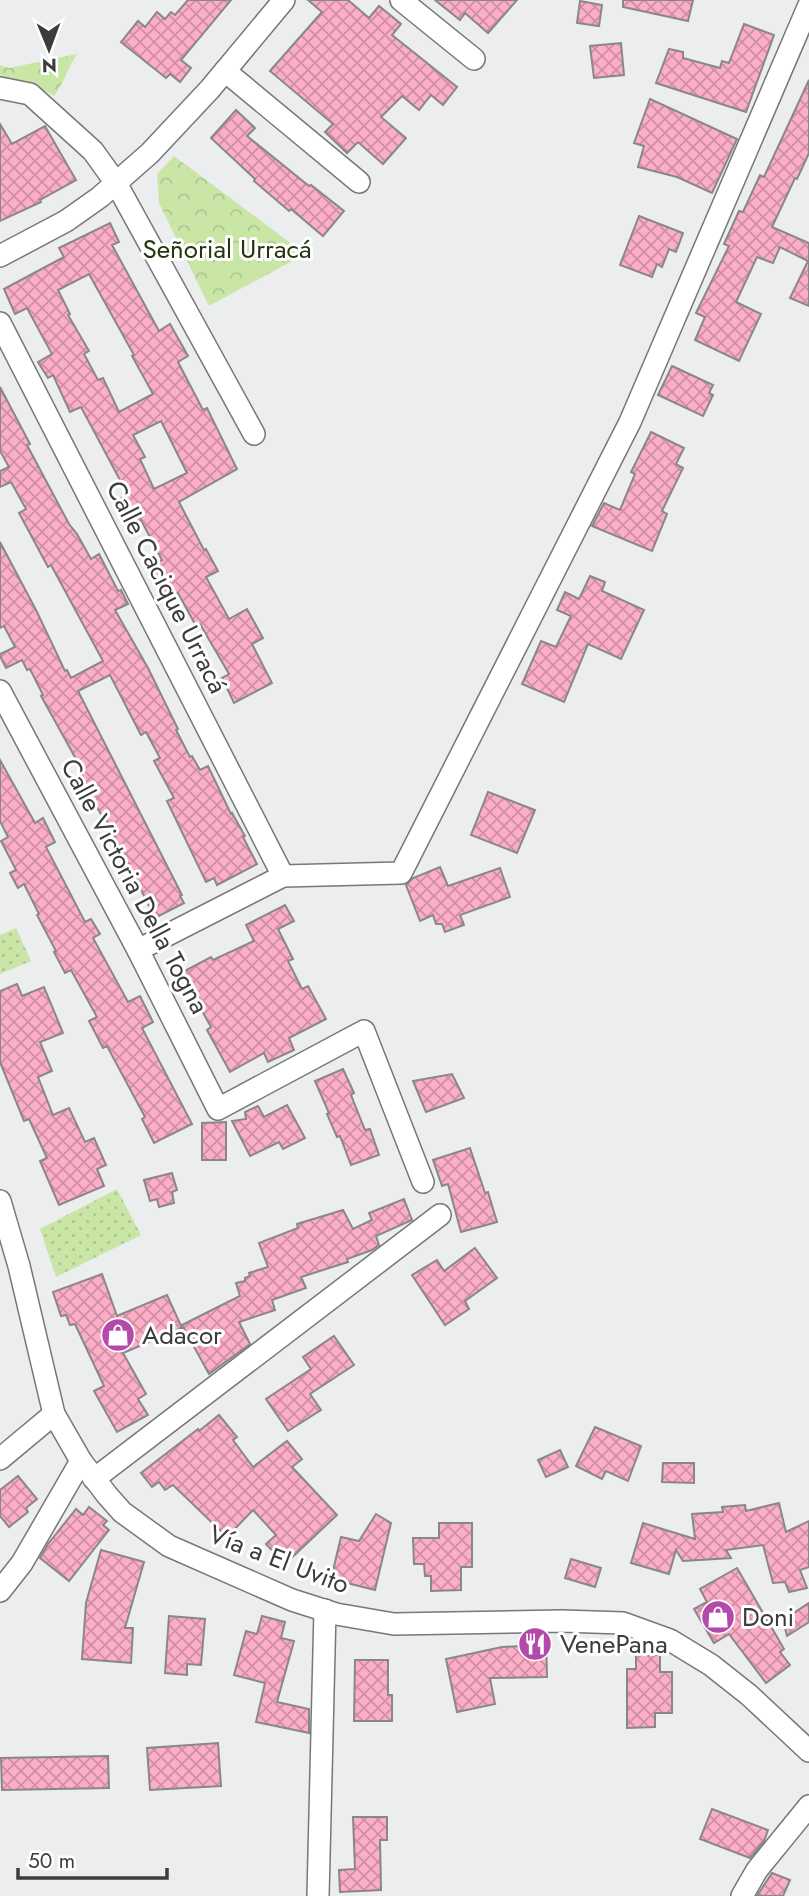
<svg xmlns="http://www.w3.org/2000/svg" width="809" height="1896" font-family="Jost,sans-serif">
<defs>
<pattern id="grass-dots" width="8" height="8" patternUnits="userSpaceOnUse" patternTransform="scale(1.75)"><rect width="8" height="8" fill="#cae6a7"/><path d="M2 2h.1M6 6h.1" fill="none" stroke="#aec691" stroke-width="1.8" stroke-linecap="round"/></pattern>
<pattern id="park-crowns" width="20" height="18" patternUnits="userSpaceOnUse" patternTransform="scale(1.75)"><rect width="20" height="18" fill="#cae6a7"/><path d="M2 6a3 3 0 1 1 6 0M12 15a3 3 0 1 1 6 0" fill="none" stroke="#aec691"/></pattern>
<pattern id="building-cross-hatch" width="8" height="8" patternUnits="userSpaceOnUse" patternTransform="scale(1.75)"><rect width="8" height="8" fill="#fdaec7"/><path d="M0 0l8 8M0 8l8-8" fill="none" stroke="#ce8fa3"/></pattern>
</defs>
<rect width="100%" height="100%" fill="#ecedee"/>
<g fill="url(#grass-dots)">
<polygon points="16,928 31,961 0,974 0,935"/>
<polygon points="117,1189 141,1235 56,1277 40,1229"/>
</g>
<g fill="url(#park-crowns)">
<path d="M77 54C68 68 64 83 54 96L31 83 0 78V65L9 68Z"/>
<polygon points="174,156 305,254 209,306 159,203 157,174"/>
</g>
<g fill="url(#building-cross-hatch)" stroke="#898787" stroke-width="2" fill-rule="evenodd">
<polygon points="188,0 231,0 181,60 191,68 180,82 170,74 166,78 121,42 138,21 145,27 157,12 165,19 171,12 175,15"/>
<polygon points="308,0 348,0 369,18 379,6 401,24 392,35 457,87 443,105 431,95 419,110 402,96 381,117 406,138 383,164 358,142 347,153 325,132 333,124 270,71 322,12"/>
<polygon points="435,0 517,0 488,33 465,13 460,20"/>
<polygon points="623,0 693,0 688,21 623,7"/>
<polygon points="580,1 602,5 599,26 577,23"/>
<polygon points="744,24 774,35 746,112 656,83 669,49 683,52 683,58 720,68 722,61 729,63"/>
<polygon points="621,43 624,75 594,78 590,46"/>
<polygon points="809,80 809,153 797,179 795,178 772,227 809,243 809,306 790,298 808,261 780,247 773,263 757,257 736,302 761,314 739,361 695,340 705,317 696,313 729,246 724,244 739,211 743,212 760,175 764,177"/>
<polygon points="650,99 737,139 712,193 677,177 638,167 644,146 634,143"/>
<polygon points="236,110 255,128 247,136 309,186 311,185 344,211 323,236 291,209 289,211 254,181 255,179 211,138"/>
<polygon points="0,124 12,144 45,126 76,180 40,200 41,202 0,221"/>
<polygon points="639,216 683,233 676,252 669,249 662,267 657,264 652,277 620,265"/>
<path d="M110 223 119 242 112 245 159 331 170 324 188 356 178 362 203 410 207 408 237 469 179 502 204 550 206 549 218 571 206 577 229 619 247 609 263 638 252 644 272 683 234 703 222 678 229 674 200 624 196 626 178 593 167 599 149 567 162 560 141 520 135 523 130 512 121 516 114 502 128 495 81 407 70 412 53 375 48 378 38 362 52 354 27 308 15 314 4 289 64 257 59 248ZM89 274 134 355 132 356 153 394 119 412 103 378 98 380 84 354 89 351 68 315 70 314 58 290ZM161 421 187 473 154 489 140 459 145 457 133 435Z"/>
<polygon points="672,366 713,385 709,393 713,395 703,416 658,395"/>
<polygon points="0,387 30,444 27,445 69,524 77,534 91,559 99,554 118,591 121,590 128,604 115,610 148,668 178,729 176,730 190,757 192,756 200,770 208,766 231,814 232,813 245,836 243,837 257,864 217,885 214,878 206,882 167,801 174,798 154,761 160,758 146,732 141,735 110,675 78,691 182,895 180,896 184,903 155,918 106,819 104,820 97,807 79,769 81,768 41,696 43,695 30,669 27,670 22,660 6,668 0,656 0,654 15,647 4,626 0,628 0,542 36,610 65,671 67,670 71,678 103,661 51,565 48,567 19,513 26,509 11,482 0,487 0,471 9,467 0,451"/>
<polygon points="651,432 684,448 676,464 683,468 662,511 667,514 652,551 592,526 604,503 620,510 635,474 631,472"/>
<polygon points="590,576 605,582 602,591 644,610 621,659 588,644 564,702 522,684 541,641 556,647 571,616 557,610 565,592 579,599"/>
<polygon points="0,760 35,823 43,818 55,842 46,847 85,922 91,919 100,934 93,938 128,1002 140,996 153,1022 142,1028 192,1124 154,1143 142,1119 145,1117 107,1046 103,1048 89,1021 97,1017 71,970 65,973 54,952 56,951 37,915 39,914 24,884 18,888 10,873 16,870 1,841 8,837 0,821"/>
<polygon points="488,792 535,810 517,853 471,835"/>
<polygon points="440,867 448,886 500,868 510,897 460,915 464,925 445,932 442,924 436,924 433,915 420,921 406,885 413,878"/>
<polygon points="285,905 294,921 278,929 293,959 288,961 302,989 308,986 326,1019 289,1038 294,1050 268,1062 264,1053 230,1072 207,1030 211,1027 181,973 211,957 213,960 254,941 246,925"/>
<polygon points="17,984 22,996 44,987 63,1033 40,1042 52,1071 38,1077 53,1115 69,1108 85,1142 94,1138 106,1165 97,1169 104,1186 59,1205 40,1161 47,1158 29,1119 24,1121 0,1062 0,991"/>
<polygon points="343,1069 354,1093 351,1095 365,1130 370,1129 379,1155 351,1165 340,1136 337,1137 327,1114 329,1113 315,1081"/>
<polygon points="452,1074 464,1098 426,1112 413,1081"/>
<polygon points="287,1105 305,1138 283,1149 279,1142 250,1156 232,1121 246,1119 245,1112 258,1106 264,1117"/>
<polygon points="226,1122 226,1160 202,1160 202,1123"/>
<polygon points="470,1148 485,1193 488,1192 497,1222 461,1232 448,1184 442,1186 433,1160"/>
<polygon points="172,1173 177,1190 172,1192 174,1203 159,1207 157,1199 150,1201 144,1180"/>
<polygon points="404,1199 412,1220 376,1236 379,1245 372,1250 347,1259 348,1262 301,1277 306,1288 272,1300 275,1310 239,1322 250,1344 209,1374 182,1325 240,1296 236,1283 245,1281 245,1278 250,1276 249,1273 268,1267 259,1243 298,1228 297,1224 343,1210 353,1229 372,1220 369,1213"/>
<polygon points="475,1248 497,1278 465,1301 469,1309 445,1325 412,1275 437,1260 444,1271"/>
<polygon points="102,1274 117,1316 167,1295 182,1328 123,1353 146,1394 138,1399 148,1415 117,1432 94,1391 104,1386 75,1324 70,1325 66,1315 61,1316 53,1292"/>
<polygon points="334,1336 354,1365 310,1394 321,1410 288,1431 266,1399 311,1369 303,1357"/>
<polygon points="219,1415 237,1437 233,1440 253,1467 287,1441 302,1459 292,1467 337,1515 285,1564 266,1544 276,1535 253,1510 227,1537 173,1485 165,1490 159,1482 152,1487 141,1473 198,1429 199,1431"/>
<polygon points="595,1427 641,1446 628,1481 606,1471 602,1479 576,1466"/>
<polygon points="560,1450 568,1467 546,1477 538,1460"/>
<polygon points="663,1463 694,1463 694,1483 662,1482"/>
<polygon points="18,1476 37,1499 26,1508 28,1512 9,1527 0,1516 0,1490"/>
<polygon points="779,1503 786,1532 809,1521 809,1567 800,1570 807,1588 789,1592 785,1582 773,1583 763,1545 726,1550 731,1558 683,1561 676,1550 669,1574 631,1563 643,1523 695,1539 692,1514 723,1512 722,1507 745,1505 746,1511"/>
<polygon points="89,1507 107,1521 103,1525 109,1530 69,1581 40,1558 48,1544 76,1509 83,1515"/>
<polygon points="376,1514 391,1523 375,1590 331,1579 341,1537 359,1541"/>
<polygon points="439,1523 472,1523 472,1567 461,1567 461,1590 431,1591 431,1576 425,1576 424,1564 414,1564 413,1538 439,1538"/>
<polygon points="101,1550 144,1562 125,1628 133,1628 131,1663 82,1659 86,1603"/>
<polygon points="571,1559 601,1568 595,1587 565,1578"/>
<polygon points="737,1568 784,1649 780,1652 790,1665 766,1683 729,1634 714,1643 694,1609 707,1602 700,1589"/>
<polygon points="809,1603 809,1622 787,1636 783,1620"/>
<polygon points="169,1616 205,1619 201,1665 187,1664 187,1675 165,1673"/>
<polygon points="262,1616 285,1622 281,1638 294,1641 277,1702 309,1709 309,1733 256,1722 265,1683 234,1675 246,1631 257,1634"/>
<polygon points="546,1637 547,1677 490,1678 495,1704 457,1712 446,1659 502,1647 522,1646 522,1638"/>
<polygon points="636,1655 660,1655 660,1672 672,1672 672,1713 655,1713 655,1727 627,1728 627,1669 636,1669"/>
<polygon points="355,1660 388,1660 388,1695 392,1695 392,1721 354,1721"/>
<polygon points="218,1743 221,1786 150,1790 147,1748"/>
<polygon points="108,1756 109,1788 2,1790 1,1758"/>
<polygon points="712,1809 768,1830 764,1841 750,1858 700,1839"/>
<polygon points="353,1817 387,1817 387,1840 380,1840 381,1890 340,1892 339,1870 355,1869"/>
<polygon points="772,1873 790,1880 783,1896 757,1896"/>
</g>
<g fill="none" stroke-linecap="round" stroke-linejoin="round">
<g stroke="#767778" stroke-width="24">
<g id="minor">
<polyline points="401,0 474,59"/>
<polyline points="225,71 359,182"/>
<polyline points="0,88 30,94 93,151 116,183 254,434"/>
<polyline points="0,256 66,221 100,197 150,153 210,89 284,0"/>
<polyline points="0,323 283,876"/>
<polyline points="0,691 138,950 218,1109 364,1031 423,1182"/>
<polyline points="138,950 283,876 401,873 630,422 809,5"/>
<polyline points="0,1201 19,1266 54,1414 81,1461 107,1495 122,1512 169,1546 292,1600 336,1614 394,1624 562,1621 623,1623 670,1640 711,1665 749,1695 809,1751"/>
<polyline points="0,1459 54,1414"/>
<polyline points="94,1479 440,1215"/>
<polyline points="0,1591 22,1563 81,1461"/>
<polyline points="318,1896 325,1610"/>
<polyline points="742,1896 757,1870 809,1806"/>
</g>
</g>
<use href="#minor" stroke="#fff" stroke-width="21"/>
</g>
<defs>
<g id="shop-disc" transform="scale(1.75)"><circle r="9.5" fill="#b349ab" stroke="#fff"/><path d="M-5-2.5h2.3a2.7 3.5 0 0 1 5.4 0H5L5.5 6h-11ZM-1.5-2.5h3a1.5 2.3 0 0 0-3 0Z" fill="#fff"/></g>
<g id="restaurant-disc" transform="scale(1.75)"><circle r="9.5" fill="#b349ab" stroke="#fff"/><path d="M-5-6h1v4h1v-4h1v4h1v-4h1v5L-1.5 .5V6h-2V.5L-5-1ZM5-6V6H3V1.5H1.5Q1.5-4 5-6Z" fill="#fff"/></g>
</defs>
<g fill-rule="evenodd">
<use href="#shop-disc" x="118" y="1335"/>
<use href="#shop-disc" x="718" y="1617"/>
<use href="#restaurant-disc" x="535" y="1644"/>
</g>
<g text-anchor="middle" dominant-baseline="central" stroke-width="6" stroke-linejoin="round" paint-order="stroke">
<g font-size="26" fill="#273511" stroke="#fff">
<text x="227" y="249">Señorial Urracá</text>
</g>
<g font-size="26" fill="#3b3c3c" stroke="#fff">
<text transform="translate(167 587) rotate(63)">Calle Cacique Urracá</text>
<text transform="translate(135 886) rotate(62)">Calle Victoria Della Togna</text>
<text transform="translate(279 1559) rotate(21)">Vía a El Uvito</text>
</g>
<g font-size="26" fill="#3b3c3c" stroke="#fff" text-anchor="start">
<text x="142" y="1335">Adacor</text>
<text x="742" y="1617">Doni</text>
<text x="560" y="1644">VenePana</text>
</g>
</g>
<g transform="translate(49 49) rotate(179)" stroke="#ffffff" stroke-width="5" paint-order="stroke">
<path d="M0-5L12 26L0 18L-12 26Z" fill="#3b3c3c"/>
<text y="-10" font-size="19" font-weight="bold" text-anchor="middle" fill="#3b3c3c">N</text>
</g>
<path d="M18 1868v10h149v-10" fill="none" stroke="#3b3c3c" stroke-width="3.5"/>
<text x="28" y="1868" font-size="21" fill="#3b3c3c" stroke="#ffffff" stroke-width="5" paint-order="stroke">50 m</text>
</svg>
